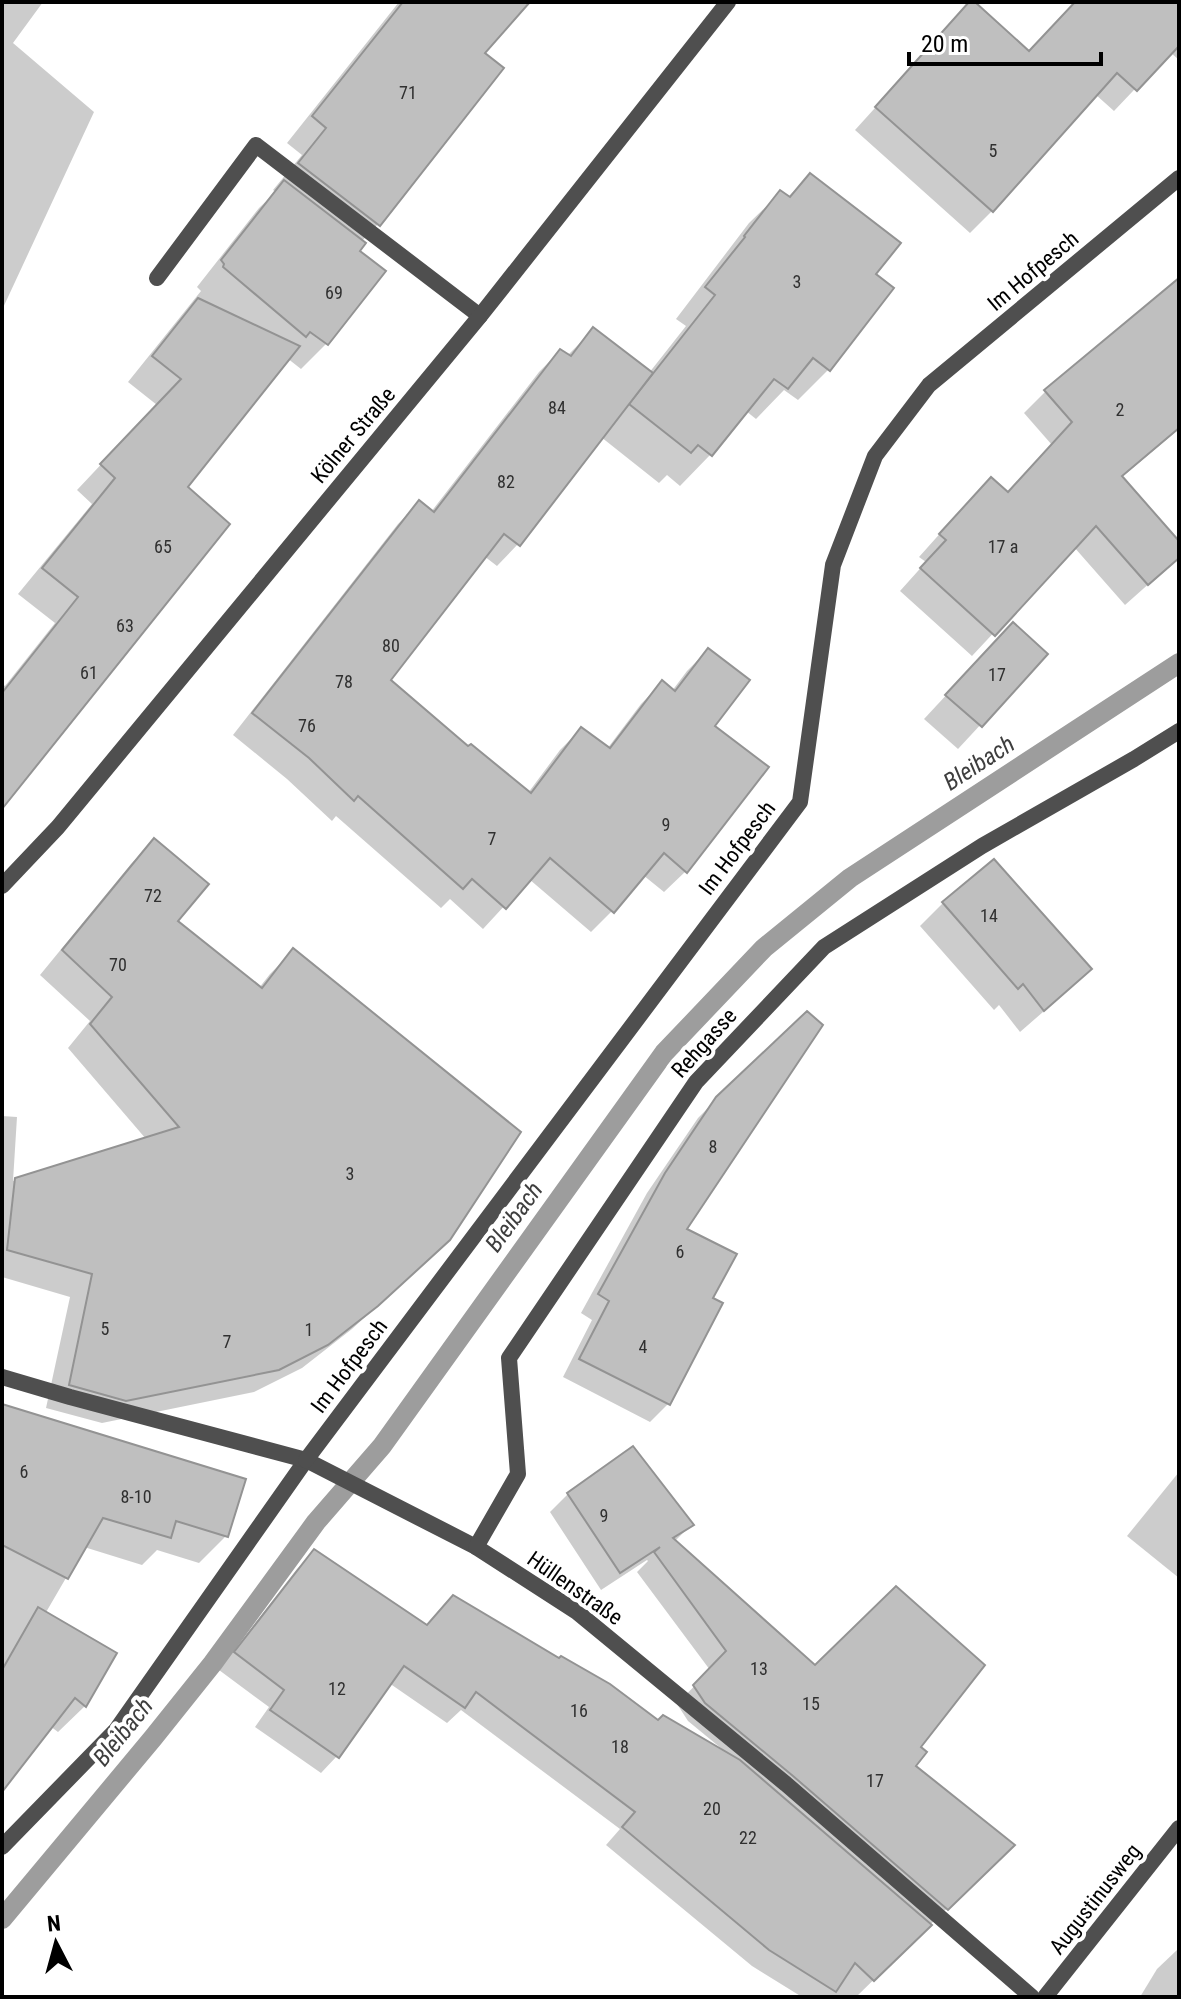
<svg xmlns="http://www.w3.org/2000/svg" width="1181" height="1999" font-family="'Roboto Condensed',sans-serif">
<rect width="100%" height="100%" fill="#fff"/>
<g fill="#0003">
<polygon points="2,2 43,2 13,43 94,112 2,310"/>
<polygon points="399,2 527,2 482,53 378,224 361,242 357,251 383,271 326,344 301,369 287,358 185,487 2,805 2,684 5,686 55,623 18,594 92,504 77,490 157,405 128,382 201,291 197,287 259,208 276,192 273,190 302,155 287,143"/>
<polygon points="971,2 1028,53 1075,2 1179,2 1179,60 1170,52 1114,111 1095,94 992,211 970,233 855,130"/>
<polygon points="810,175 874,275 828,370 798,400 784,390 756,419 746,411 710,455 680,486 667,475 659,483 601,437 518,544 497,566 484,556 388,681 468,749 528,793 560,750 581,729 607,749 641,704 662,683 672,691 687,671 708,650 712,727 686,871 664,892 643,875 612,911 591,932 529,879 483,929 450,899 441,908 336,816 332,821 287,779 233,735 398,524 419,503 431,512 539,372 560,351 567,356 593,330 649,373 686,326 676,319 749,223 780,193 787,198"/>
<polygon points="1179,281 1179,429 1121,478 1179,544 1179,557 1125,605 1074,547 972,656 900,591 926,562 919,557 969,501 1007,494 1052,445 1024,413 1045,392"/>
<polygon points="990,648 1046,654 958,749 924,719"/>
<polygon points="154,841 175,921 259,988 270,974 293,951 424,1263 352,1329 302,1368 254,1392 102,1423 46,1408 70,1297 2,1277 2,1116 17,1117 13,1181 146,1139 68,1048 90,1021 40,975 131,864"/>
<polygon points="994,861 1089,969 1066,992 1020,1032 999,1005 994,1010 920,926 943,903"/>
<polygon points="717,1099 684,1230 710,1299 668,1404 650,1422 563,1377 592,1320 581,1313 647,1193 698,1118"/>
<polygon points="2,1405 226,1536 199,1563 157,1550 142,1565 84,1547 45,1614 85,1706 58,1732 50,1726 2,1785"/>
<polygon points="1179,1472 1179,1578 1127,1536"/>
<polygon points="568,1494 691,1525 674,1542 815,1668 918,1747 913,1766 1012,1845 856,1997 802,1997 752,1966 606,1845 620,1829 461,1710 447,1723 389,1683 337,1756 321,1773 255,1727 269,1707 219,1670 297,1569 314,1552 426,1627 658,1723 721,1751 722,1749 688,1721 677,1704 710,1670 637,1572 648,1561 647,1560 601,1590 550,1512"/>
<polygon points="1177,1950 1179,1952 1179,1997 1140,1997 1157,1969"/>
</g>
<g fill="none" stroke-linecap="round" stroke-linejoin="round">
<polyline stroke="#9d9d9d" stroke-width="20" points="2,1919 153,1738 213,1663 316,1522 382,1446 664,1053 764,948 850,878 1179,663"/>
</g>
<g fill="#bfbfbf" stroke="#939393" stroke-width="2">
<polygon points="403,2 530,2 485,53 504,68 380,226 298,163 326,128 312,116"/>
<polygon points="969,2 975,2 1029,51 1075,2 1179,2 1179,46 1137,91 1117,73 993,212 875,107"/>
<polygon points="810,173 901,243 876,274 894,288 830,371 813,358 788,389 774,379 712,456 698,445 691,453 629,404 715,295 705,287 745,237 744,236 780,190 790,197"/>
<polygon points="284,180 366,243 360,251 386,271 328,345 310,332 306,337 223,267 224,264 221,260"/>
<polygon points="1179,278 1179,428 1122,476 1179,541 1179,558 1148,585 1096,526 995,636 920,568 946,540 939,534 991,477 1008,492 1072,422 1044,390"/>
<polygon points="198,298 300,346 188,487 230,524 2,809 2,693 78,597 42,568 115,478 100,464 181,379 152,356"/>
<polygon points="593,327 653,373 520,546 504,534 391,680 468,746 471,744 531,793 581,727 610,748 662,680 675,691 708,648 750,680 715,726 769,767 687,873 664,853 614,913 550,858 506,909 472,879 463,889 358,796 354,801 309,758 252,713 419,500 434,512 560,349 571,356"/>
<polygon points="1013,622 1048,654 982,727 945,695"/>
<polygon points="154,838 209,884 178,921 262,988 293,948 521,1132 450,1240 378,1306 328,1345 279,1370 126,1401 69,1385 92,1274 7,1250 15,1178 179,1127 90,1024 112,997 62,950"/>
<polygon points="994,859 1092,969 1044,1011 1023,984 1018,989 942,902"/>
<polygon points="807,1011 823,1025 687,1229 737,1254 713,1298 723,1303 670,1405 579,1359 609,1301 598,1294 665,1173 716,1097"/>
<polygon points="2,1404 246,1479 228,1537 176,1521 171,1538 103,1518 68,1579 2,1545"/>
<polygon points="633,1446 694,1525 673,1538 815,1665 896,1586 985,1665 921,1747 927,1752 916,1766 1015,1845 948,1910 793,1776 705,1703 693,1685 726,1651 654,1552 660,1547 620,1573 567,1493"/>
<polygon points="314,1549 427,1625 453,1595 559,1658 561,1656 610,1684 658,1720 663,1715 740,1760 932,1925 874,1981 855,1963 836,1992 769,1950 622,1827 635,1812 476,1692 465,1708 404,1666 339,1758 270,1710 284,1690 234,1652"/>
<polygon points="38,1607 117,1653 86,1707 75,1698 2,1792 2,1670"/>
</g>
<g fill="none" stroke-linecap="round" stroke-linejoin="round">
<g stroke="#4f4f4f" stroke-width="16">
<polyline points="157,278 256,145 480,316"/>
<polyline points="2,1847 116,1730 306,1460"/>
</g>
<g stroke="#4f4f4f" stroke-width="16">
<polyline points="2,886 58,827 480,316 728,2"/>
<polyline points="2,1377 70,1397 306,1460 476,1547 577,1612 786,1784 1032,1997"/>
<polyline points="306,1460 800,802 833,565 875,456 929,385 1179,178"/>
<polyline points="476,1547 518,1474 509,1358 696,1082 824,947 982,846 1134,759 1179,731"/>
<polyline points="1045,1997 1179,1828"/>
</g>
</g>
<g text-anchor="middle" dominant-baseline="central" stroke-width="8" stroke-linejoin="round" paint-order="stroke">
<g font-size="18" fill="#303030">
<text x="408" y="92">71</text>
<text x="993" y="150">5</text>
<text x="797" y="281">3</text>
<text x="334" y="292">69</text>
<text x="557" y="407">84</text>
<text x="1120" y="409">2</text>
<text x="506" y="481">82</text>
<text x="163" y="546">65</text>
<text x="1003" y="546">17 a</text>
<text x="125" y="625">63</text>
<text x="391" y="645">80</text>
<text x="89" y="672">61</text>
<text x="997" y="674">17</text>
<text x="344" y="681">78</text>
<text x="307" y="725">76</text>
<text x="666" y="824">9</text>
<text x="492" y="838">7</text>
<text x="153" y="895">72</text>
<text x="989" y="915">14</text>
<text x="118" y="964">70</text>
<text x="713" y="1146">8</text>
<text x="350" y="1173">3</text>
<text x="680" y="1251">6</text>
<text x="105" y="1328">5</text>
<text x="309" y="1329">1</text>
<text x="227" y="1341">7</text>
<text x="643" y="1346">4</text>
<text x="24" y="1471">6</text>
<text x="136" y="1496">8-10</text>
<text x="604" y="1515">9</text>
<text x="759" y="1668">13</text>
<text x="337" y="1688">12</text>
<text x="811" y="1703">15</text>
<text x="579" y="1710">16</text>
<text x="620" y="1746">18</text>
<text x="875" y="1780">17</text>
<text x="712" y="1808">20</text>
<text x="748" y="1837">22</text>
</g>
<g font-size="22" fill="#000" stroke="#fff">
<text transform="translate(1033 271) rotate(-40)">Im Hofpesch</text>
<text transform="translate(353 435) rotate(-50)">Kölner Straße</text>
<text transform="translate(737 848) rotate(-53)">Im Hofpesch</text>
<text transform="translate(704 1043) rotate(-48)">Rehgasse</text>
<text transform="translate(349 1366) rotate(-53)">Im Hofpesch</text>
<text transform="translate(575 1588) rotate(35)">Hüllenstraße</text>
<text transform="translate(1095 1899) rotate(-52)">Augustinusweg</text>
</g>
<g font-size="24" font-style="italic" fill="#3e3e3e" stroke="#fff">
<text transform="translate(979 763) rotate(-33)">Bleibach</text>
<text transform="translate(514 1217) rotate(-54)">Bleibach</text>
<text transform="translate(123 1732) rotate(-51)">Bleibach</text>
</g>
</g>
<rect width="1181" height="1999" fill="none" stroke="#000000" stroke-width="8"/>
<g transform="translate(56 1943) rotate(354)" stroke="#ffffff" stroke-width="6" paint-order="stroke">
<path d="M0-6L14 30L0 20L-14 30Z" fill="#000000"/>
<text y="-12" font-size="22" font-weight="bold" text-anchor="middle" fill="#000000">N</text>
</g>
<path d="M909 52v12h192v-12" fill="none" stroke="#000000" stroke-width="4"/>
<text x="921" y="52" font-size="24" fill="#000000" stroke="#ffffff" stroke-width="6" paint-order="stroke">20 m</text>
</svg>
